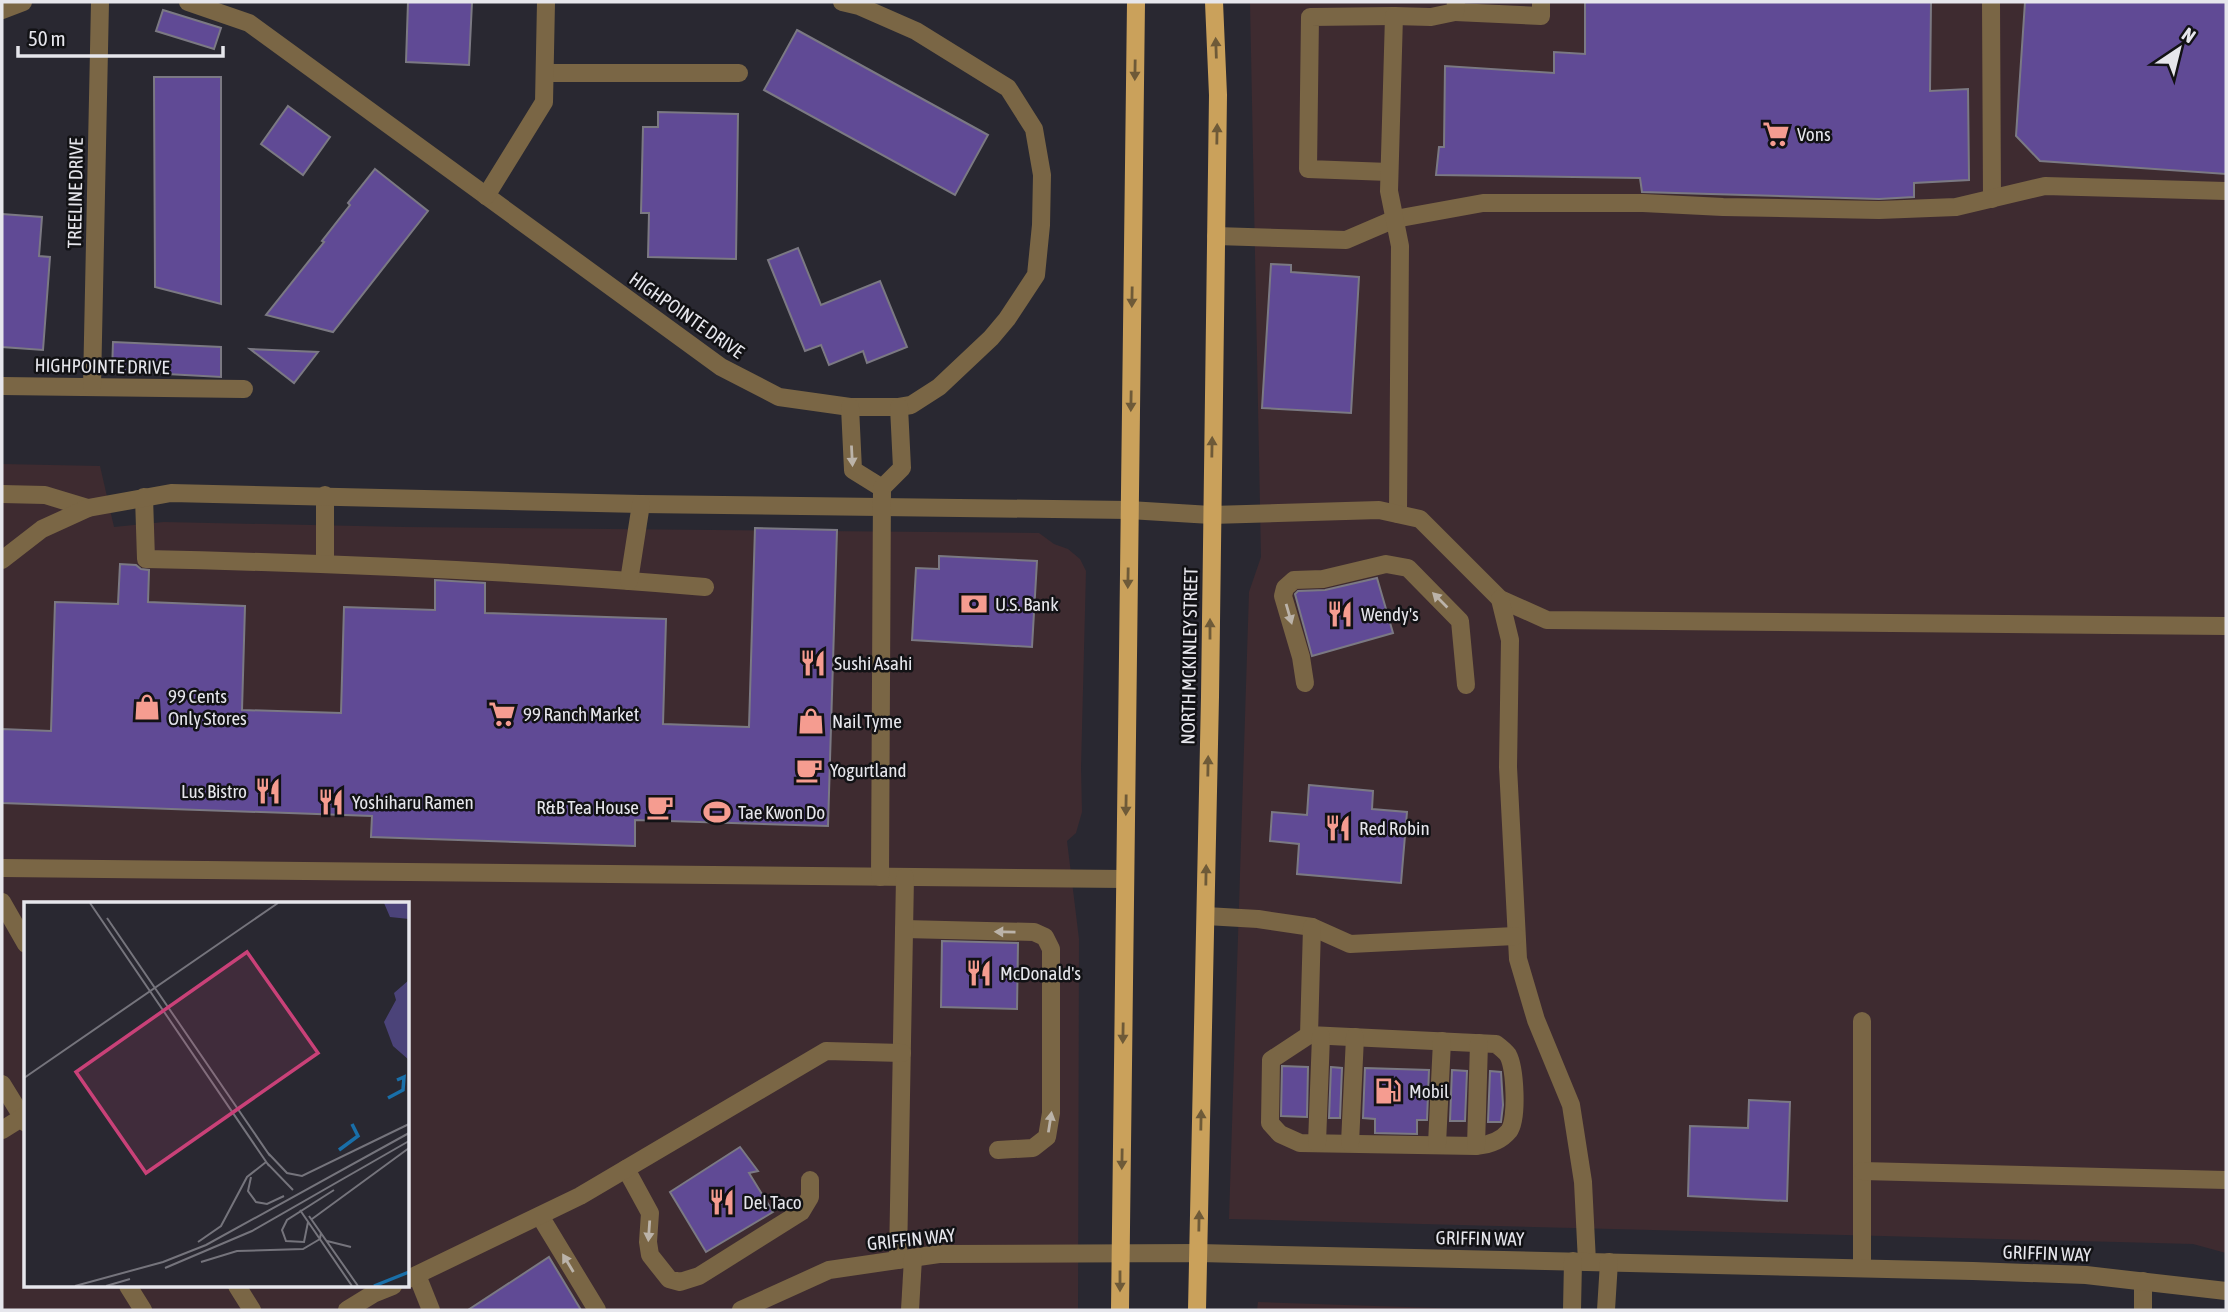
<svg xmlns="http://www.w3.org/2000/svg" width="2228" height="1312" font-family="'Asap Condensed',sans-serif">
<rect width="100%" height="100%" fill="#292831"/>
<g fill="#3e2b30" fill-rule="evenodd">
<polygon points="1250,2 2226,2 2226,1253 2193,1244 1229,1219 1249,592 1261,557"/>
<path d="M2 464 100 466 114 527 164 522 405 527 1039 533 1054 544 1068 549 1080 559 1086 571 1081 768 1082 812 1076 833 1067 841 1079 939 1078 1310H2ZM26 904H408V1286H26Z"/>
<polygon points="1258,1302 1496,1310 1257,1310"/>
</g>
<g fill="#604a95" stroke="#7b7983" stroke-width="2">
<polygon points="408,2 472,2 469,65 406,62"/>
<polygon points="1585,2 1931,2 1930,91 1968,89 1969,180 1914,183 1914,197 1879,199 1642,192 1640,178 1436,175 1439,147 1444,147 1445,66 1554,73 1554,52 1585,54"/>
<polygon points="2025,2 2226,2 2226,174 2040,161 2016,136"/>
<polygon points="163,10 221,28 214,49 156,31"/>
<polygon points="797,30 988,135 955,195 764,90"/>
<polygon points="154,77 221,77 221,304 155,287"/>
<polygon points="288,106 330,137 303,175 261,144"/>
<polygon points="658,112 738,114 736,259 648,257 649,213 641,213 643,127 658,127"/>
<polygon points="375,169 428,211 333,332 266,315 324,242 322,241 350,205 348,203"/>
<polygon points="2,214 42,217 39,256 50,257 43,350 2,347"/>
<polygon points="798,248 821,305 880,281 907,347 867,363 863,351 829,365 821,345 805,351 768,260"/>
<polygon points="1271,264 1291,265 1291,272 1359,277 1351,413 1262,408"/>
<polygon points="113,342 221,347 221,377 112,371"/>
<polygon points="250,349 318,352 294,383"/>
<polygon points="755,528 837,530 828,826 635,820 635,846 371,837 372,816 2,803 2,729 51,731 55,602 118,604 120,564 136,565 141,569 149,570 148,602 245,606 242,710 341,713 344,607 435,610 435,580 485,583 485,613 666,619 663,724 749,727"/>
<polygon points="939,556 1037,561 1032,647 912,640 916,568 939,569"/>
<polygon points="1377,578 1393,633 1312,656 1295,594 1298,591 1325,590"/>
<polygon points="1309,785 1373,791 1372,809 1407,812 1401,883 1297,874 1299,844 1270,841 1272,812 1307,815"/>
<polygon points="942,941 1018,943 1017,1009 941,1007"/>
<polygon points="1282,1066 1308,1067 1307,1117 1281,1116"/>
<polygon points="1331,1067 1342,1068 1340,1118 1329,1118"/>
<polygon points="1365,1068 1429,1070 1427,1120 1417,1120 1417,1134 1375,1133 1375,1119 1363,1118"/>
<polygon points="1452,1070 1467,1071 1465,1121 1450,1121"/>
<polygon points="1490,1071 1501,1072 1503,1105 1501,1122 1488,1122"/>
<polygon points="1749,1100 1790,1102 1787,1201 1688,1196 1690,1126 1748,1128"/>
<polygon points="740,1147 758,1171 749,1173 773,1212 706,1252 670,1192"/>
<polygon points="549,1257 581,1310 468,1310"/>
</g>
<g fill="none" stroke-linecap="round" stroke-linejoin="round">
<g stroke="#7a6645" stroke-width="18">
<polyline points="188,2 249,23 721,367 779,397 850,407 899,407 911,405 939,387 991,338 1007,319 1036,275 1041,225 1042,175 1034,129 1008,88 916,31 859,6 842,2"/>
<polyline points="1991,2 1992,199"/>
<polyline points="2,10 23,2"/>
<polyline points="1455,12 1541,16 1541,2"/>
<polyline points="545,73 739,73"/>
<polyline points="1389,172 1308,169 1310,17 1394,16"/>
<polyline points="486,196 544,102 546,2"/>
<polyline points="1216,236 1346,240 1395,219 1483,203 1643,203 1723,207 1879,210 1956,207 2045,186 2226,191"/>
<polyline points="2,386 244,389"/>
<polyline points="92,386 100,2"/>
<polyline points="850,407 853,470 882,488"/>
<polyline points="2,494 45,495 88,508"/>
<polyline points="325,495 325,562"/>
<path d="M144 497 146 559C332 563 519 571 705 587"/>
<polyline points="1398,514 1400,246 1389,191 1394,16 1431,17 1455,12 1456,2"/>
<polyline points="2,560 42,529 88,508 171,493 641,504 1129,510 1211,515 1379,510 1420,519 1500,599 1547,620 2226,626"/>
<polyline points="629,581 641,504"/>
<polyline points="1500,599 1510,640 1508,767 1518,959 1536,1020 1571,1105 1583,1182 1587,1262"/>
<polyline points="1305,683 1301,657 1283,596 1285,588 1294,580 1323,579 1386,564 1408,568 1460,621 1466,685"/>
<polyline points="2,868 1125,879"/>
<polyline points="880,877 882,488 902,468 899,407"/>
<polyline points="2,902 26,944"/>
<polyline points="1206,916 1258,919 1312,927 1350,944 1515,936"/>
<polyline points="904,929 1034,932 1045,937 1051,949 1051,1113 1047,1137 1033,1148 998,1150"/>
<polyline points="1862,1021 1862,1268"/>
<path d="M1309 1035 1496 1044C1500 1047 1505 1051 1508 1055 1515 1068 1518 1119 1509 1131 1501 1141 1488 1145 1476 1146L1300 1143 1280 1134 1270 1123 1271 1060 1309 1035 1312 927"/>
<polyline points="2,1084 26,1123"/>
<polyline points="2,1130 26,1115"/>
<polyline points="1317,1143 1321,1036"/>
<polyline points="1350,1143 1355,1037"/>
<polyline points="1437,1144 1442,1041"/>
<polyline points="1476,1146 1479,1043"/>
<polyline points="626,1169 650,1213 648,1242 650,1255 669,1279 680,1282 699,1276 801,1212 810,1197 810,1180"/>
<polyline points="1862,1171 2226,1180"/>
<polyline points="540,1216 597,1310"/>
<polyline points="898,1260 905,877"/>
<polyline points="417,1275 431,1310"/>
<polyline points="408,1279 580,1196 826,1051 902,1053"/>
<polyline points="2143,1281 2143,1310"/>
<polyline points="128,1286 143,1310"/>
<polyline points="237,1286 252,1310"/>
<polyline points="347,1310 373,1294 393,1286"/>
<polyline points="741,1310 829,1270 939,1254 1199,1253 1973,1271 2086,1275 2226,1291"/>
<polyline points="910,1310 913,1258"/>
<polyline points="1572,1310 1573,1261"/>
<polyline points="1606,1310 1609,1262"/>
</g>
<g stroke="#caa15b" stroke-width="18">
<polyline points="1120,1310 1136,2"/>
<polyline points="1197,1310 1210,697 1218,95 1214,2"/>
</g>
</g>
<defs><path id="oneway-solid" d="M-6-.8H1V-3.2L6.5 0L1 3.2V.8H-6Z" transform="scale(1.75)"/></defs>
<g fill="#6e5a38">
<use href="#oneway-solid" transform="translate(1216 48) rotate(-92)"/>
<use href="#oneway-solid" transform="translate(1135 70) rotate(91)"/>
<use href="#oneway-solid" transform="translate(1217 134) rotate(-89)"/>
<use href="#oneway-solid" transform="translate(1132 297) rotate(91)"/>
<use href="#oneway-solid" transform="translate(1131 401) rotate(91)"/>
<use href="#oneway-solid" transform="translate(1212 447) rotate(-89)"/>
<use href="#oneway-solid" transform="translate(1128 578) rotate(91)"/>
<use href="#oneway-solid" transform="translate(1210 629) rotate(-90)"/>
<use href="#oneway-solid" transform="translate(1208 766) rotate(-89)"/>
<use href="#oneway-solid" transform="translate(1126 805) rotate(91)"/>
<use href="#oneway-solid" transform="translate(1206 875) rotate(-89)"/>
<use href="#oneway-solid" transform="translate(1123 1033) rotate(91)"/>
<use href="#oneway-solid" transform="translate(1201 1120) rotate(-89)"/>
<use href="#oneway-solid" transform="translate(1122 1159) rotate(91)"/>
<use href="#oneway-solid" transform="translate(1199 1221) rotate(-89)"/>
<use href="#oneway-solid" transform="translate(1120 1281) rotate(90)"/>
</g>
<g fill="#bbb3a9">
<use href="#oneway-solid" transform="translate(852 456) rotate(87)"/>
<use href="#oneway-solid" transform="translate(1440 600) rotate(-135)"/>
<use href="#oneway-solid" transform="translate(1289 614) rotate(74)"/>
<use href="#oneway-solid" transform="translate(1005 932) rotate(-179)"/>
<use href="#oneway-solid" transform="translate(1050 1122) rotate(-81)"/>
<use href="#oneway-solid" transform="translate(649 1231) rotate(94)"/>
<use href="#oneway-solid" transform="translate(568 1263) rotate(-121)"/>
</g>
<defs>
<g id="supermarket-bare" transform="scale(2.1)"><path d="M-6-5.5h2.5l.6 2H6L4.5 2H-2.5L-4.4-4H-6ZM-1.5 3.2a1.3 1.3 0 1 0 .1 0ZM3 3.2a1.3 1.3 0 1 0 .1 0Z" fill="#f59c90" stroke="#121215" stroke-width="2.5" paint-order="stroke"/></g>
<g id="bank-bare" transform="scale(2.1)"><path d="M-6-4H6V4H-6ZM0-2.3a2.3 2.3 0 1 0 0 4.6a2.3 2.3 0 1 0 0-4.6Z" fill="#f59c90" stroke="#121215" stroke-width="2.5" paint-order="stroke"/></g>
<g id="restaurant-bare" transform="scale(2.1)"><path d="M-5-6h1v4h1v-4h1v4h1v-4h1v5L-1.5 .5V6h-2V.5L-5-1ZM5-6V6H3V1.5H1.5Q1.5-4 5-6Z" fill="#f59c90" stroke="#121215" stroke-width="2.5" paint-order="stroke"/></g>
<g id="shop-bare" transform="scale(2.1)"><path d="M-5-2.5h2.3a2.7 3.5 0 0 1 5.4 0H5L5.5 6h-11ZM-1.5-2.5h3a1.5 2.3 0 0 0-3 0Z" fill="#f59c90" stroke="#121215" stroke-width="2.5" paint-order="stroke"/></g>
<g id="cafe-bare" transform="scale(2.1)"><path d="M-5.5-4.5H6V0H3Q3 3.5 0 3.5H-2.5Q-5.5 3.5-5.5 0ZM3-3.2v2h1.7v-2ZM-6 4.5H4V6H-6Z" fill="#f59c90" stroke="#121215" stroke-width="2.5" paint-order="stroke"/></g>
<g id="stadium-bare" transform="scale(2.1)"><path d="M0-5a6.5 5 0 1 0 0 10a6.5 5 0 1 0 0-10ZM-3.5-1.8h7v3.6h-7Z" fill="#f59c90" stroke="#121215" stroke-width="2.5" paint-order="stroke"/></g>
<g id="fuel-bare" transform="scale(2.1)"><path d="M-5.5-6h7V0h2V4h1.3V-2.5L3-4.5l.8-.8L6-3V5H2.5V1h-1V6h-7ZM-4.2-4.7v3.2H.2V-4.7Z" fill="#f59c90" stroke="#121215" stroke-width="2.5" paint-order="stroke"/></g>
</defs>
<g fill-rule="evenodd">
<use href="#supermarket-bare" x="1776" y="134"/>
<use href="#bank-bare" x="974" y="604"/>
<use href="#restaurant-bare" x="1340" y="614"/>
<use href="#restaurant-bare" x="813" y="663"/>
<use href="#shop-bare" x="147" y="707"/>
<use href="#supermarket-bare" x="502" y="714"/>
<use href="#shop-bare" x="811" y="721"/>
<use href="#cafe-bare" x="809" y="770"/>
<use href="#restaurant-bare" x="268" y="791"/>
<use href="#restaurant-bare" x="331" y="802"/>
<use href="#cafe-bare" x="660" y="807"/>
<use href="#stadium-bare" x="717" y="812"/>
<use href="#restaurant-bare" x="1338" y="828"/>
<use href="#restaurant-bare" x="979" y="973"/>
<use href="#fuel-bare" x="1388" y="1091"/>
<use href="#restaurant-bare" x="722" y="1202"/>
</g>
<g text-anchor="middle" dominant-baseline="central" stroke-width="5" stroke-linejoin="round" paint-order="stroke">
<g font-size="19" fill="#e6e6ec" stroke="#121215" text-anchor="start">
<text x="1797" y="134">Vons</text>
<text x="995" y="604">U.S. Bank</text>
<text x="1361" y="614">Wendy's</text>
<text x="834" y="663">Sushi Asahi</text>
<text x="168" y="696">99 Cents<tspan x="168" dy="22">Only Stores</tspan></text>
<text x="523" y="714">99 Ranch Market</text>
<text x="832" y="721">Nail Tyme</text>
<text x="830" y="770">Yogurtland</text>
<text x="247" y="791" text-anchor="end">Lus Bistro</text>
<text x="352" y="802">Yoshiharu Ramen</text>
<text x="639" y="807" text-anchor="end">R&amp;B Tea House</text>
<text x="738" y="812">Tae Kwon Do</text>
<text x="1359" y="828">Red Robin</text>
<text x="1000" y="973">McDonald's</text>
<text x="1409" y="1091">Mobil</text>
<text x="743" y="1202">Del Taco</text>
</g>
<g font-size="19" fill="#e6e6ec" stroke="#121215">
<text transform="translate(75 193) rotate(-89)">TREELINE DRIVE</text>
<text transform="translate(687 315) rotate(35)">HIGHPOINTE DRIVE</text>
<text transform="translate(102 366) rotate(1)">HIGHPOINTE DRIVE</text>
<text transform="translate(1189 656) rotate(-89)">NORTH MCKINLEY STREET</text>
<text transform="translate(1480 1238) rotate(1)">GRIFFIN WAY</text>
<text transform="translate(911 1239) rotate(-6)">GRIFFIN WAY</text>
<text transform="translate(2047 1253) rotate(2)">GRIFFIN WAY</text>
</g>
</g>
<g transform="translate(24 902)">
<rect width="385" height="385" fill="#292831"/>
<path d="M360 1H385V17L366 15ZM385 78V158L369 144 360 120 372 98 370 91Z" fill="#4b4379"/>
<path fill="none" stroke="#196fa9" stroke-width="3.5" d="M364 196 379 188 380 175 373 178M315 248 334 234 328 222M350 384 385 370"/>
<path fill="none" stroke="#75747c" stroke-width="2" d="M66 1 245 264M83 16 246 254M0 176 254 1M244 251 263 271 278 274 385 222M227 275 224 289 232 300 243 302 260 294M276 308 328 384M285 314 334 384M288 317 385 246M284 320 280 340 262 339 258 328 263 318 310 288M303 339 327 345M174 340 197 324 223 275 242 260 269 288M177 360 213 349 279 347 296 337 297 330M141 366 228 329 385 239M51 384 139 360 182 343 385 231M82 384 106 377"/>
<path fill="#c94178" fill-opacity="0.15" stroke="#c94178" stroke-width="3.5" d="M223 50 294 151 122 271 52 170Z"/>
<rect width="385" height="385" fill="none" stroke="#e6e6ec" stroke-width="3.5"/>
</g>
<rect width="2228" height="1312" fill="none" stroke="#e6e6ec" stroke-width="7"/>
<g transform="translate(2179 49) rotate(35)" stroke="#121215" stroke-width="5" paint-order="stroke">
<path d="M0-5L12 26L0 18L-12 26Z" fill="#e6e6ec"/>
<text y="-10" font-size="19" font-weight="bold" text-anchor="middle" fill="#e6e6ec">N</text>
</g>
<path d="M18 46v10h205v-10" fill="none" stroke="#e6e6ec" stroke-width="3.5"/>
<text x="28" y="46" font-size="21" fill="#e6e6ec" stroke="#121215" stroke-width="5" paint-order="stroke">50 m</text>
</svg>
